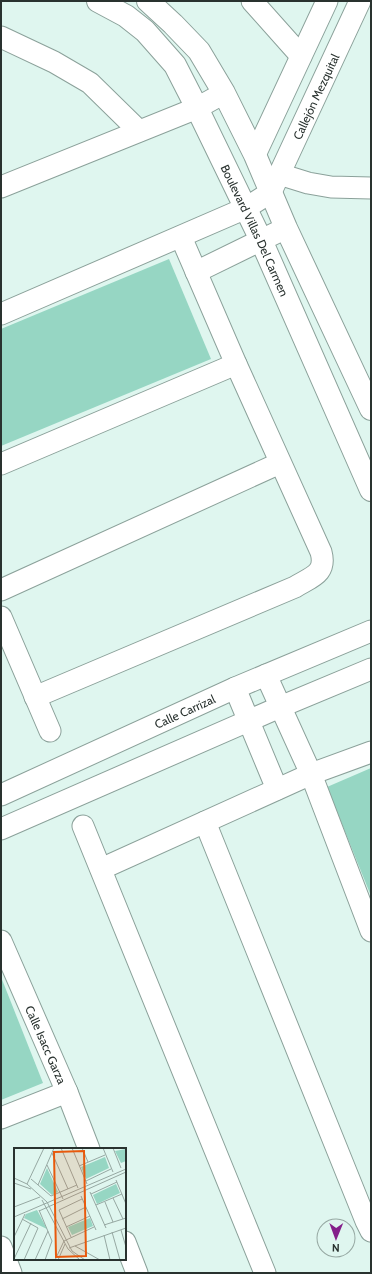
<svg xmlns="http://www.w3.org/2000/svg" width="372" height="1274" font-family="Cabin,sans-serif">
<rect width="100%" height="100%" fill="#dff6ef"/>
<g fill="#96d6c3">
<polygon points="169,259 211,359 1,446 1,329"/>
<polygon points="371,768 371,896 327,787"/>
<polygon points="1,977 43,1083 1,1100"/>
</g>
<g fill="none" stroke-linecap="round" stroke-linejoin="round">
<g stroke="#8ba19a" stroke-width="23">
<g id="minor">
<polyline points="252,1 301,56"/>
<polyline points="1,37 54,62 90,83 139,131"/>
<polyline points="255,155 327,1"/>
<polyline points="279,174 308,183 331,187 371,188"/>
<polyline points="1,187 197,108 224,93"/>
<polyline points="196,272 286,228"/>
<path id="s1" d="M1 314 246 208 271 192 360 1"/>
<polyline points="1,464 236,364"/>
<polyline points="1,590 280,463"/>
<polyline points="1,617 50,731"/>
<polyline points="266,675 311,774 371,931"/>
<polyline points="235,688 277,789"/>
<path d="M35 697 295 587C311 577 327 574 321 552L236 364 181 237"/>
<path id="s2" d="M1 795 235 688 371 631"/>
<polyline points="205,822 366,1221 371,1231"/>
<polyline points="83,826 265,1273"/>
<polyline points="1,829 280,707 371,669"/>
<polyline points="101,869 311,774 371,752"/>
<path id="s3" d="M1 941 67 1092 89 1149"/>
<polyline points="1,1118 67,1092"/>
<polyline points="125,1242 137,1273"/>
<polyline points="1,1247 11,1273"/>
</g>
</g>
<g stroke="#8ba19a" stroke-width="24">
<g id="tertiary">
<path id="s4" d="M98 1 126 16 145 31 175 65 197 108 261 240 371 490"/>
<polyline points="148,1 173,24 199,51 224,93 255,155 286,228 371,409"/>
</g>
</g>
<use href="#minor" stroke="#fff" stroke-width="21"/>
<use href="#tertiary" stroke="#fff" stroke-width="22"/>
</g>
<g text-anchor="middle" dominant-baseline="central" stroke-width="4" stroke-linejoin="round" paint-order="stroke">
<g font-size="12" fill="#29322f" stroke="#dff6ef">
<text stroke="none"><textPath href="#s1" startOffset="402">Callejón Mezquital</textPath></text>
<text stroke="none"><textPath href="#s4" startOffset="285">Boulevard Villas Del Carmen</textPath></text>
<text stroke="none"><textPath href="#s2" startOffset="202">Calle Carrizal</textPath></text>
<text stroke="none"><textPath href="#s3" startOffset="113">Calle Isacc Garza</textPath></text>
</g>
</g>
<g transform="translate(14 1148)">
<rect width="112" height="112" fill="#dff6ef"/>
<path d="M112 1V13L107 15 101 3ZM91 9 95 20 72 31 67 19ZM33 20 44 44 38 47 26 36ZM102 36 106 45 83 56 79 47ZM23 62 33 81 10 70 12 66ZM76 70 79 78 58 87 54 79Z" fill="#96d6c3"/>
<path fill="none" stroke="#96a8a2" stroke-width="1" d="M47 0 64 40M58 0 73 36M68 0 74 14M89 0 99 24M99 0 107 20M38 5 54 41M33 17 49 51M65 18 91 7M0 30 13 36 33 54 58 103 71 112M17 31 37 48 63 37M102 32 112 56M72 33 97 21M0 35 17 41M13 36 30 0M24 37 40 0M76 44 92 80M77 46 103 34M67 48 82 82M99 50 109 71M28 52 54 101 66 112M91 54 99 74M82 57 108 46M0 59 26 49M25 62 38 93 31 112M25 63 112 24M0 69 112 21M8 71 24 80 10 112M48 71 72 59M90 77 112 70M52 79 76 68M107 82 112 99M98 84 106 112M90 87 96 112M0 89 11 66M57 89 45 62 68 51M61 98 86 112M55 100 112 80M0 111 17 75M21 112 34 83M41 112 50 93 80 79M44 112 51 96"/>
<path fill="#e8590c" fill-opacity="0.15" stroke="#e8590c" stroke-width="2" d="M70 3 72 108 42 109 40 4Z"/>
<rect width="112" height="112" fill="none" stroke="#29322f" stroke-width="2"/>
</g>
<rect width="372" height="1274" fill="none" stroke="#29322f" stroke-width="4"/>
<g transform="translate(336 1238) rotate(181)"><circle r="19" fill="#dff6ef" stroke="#96a8a2"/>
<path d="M0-3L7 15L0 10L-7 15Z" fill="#84208a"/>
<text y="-6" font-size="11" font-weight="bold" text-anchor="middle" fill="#29322f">N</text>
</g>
</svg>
